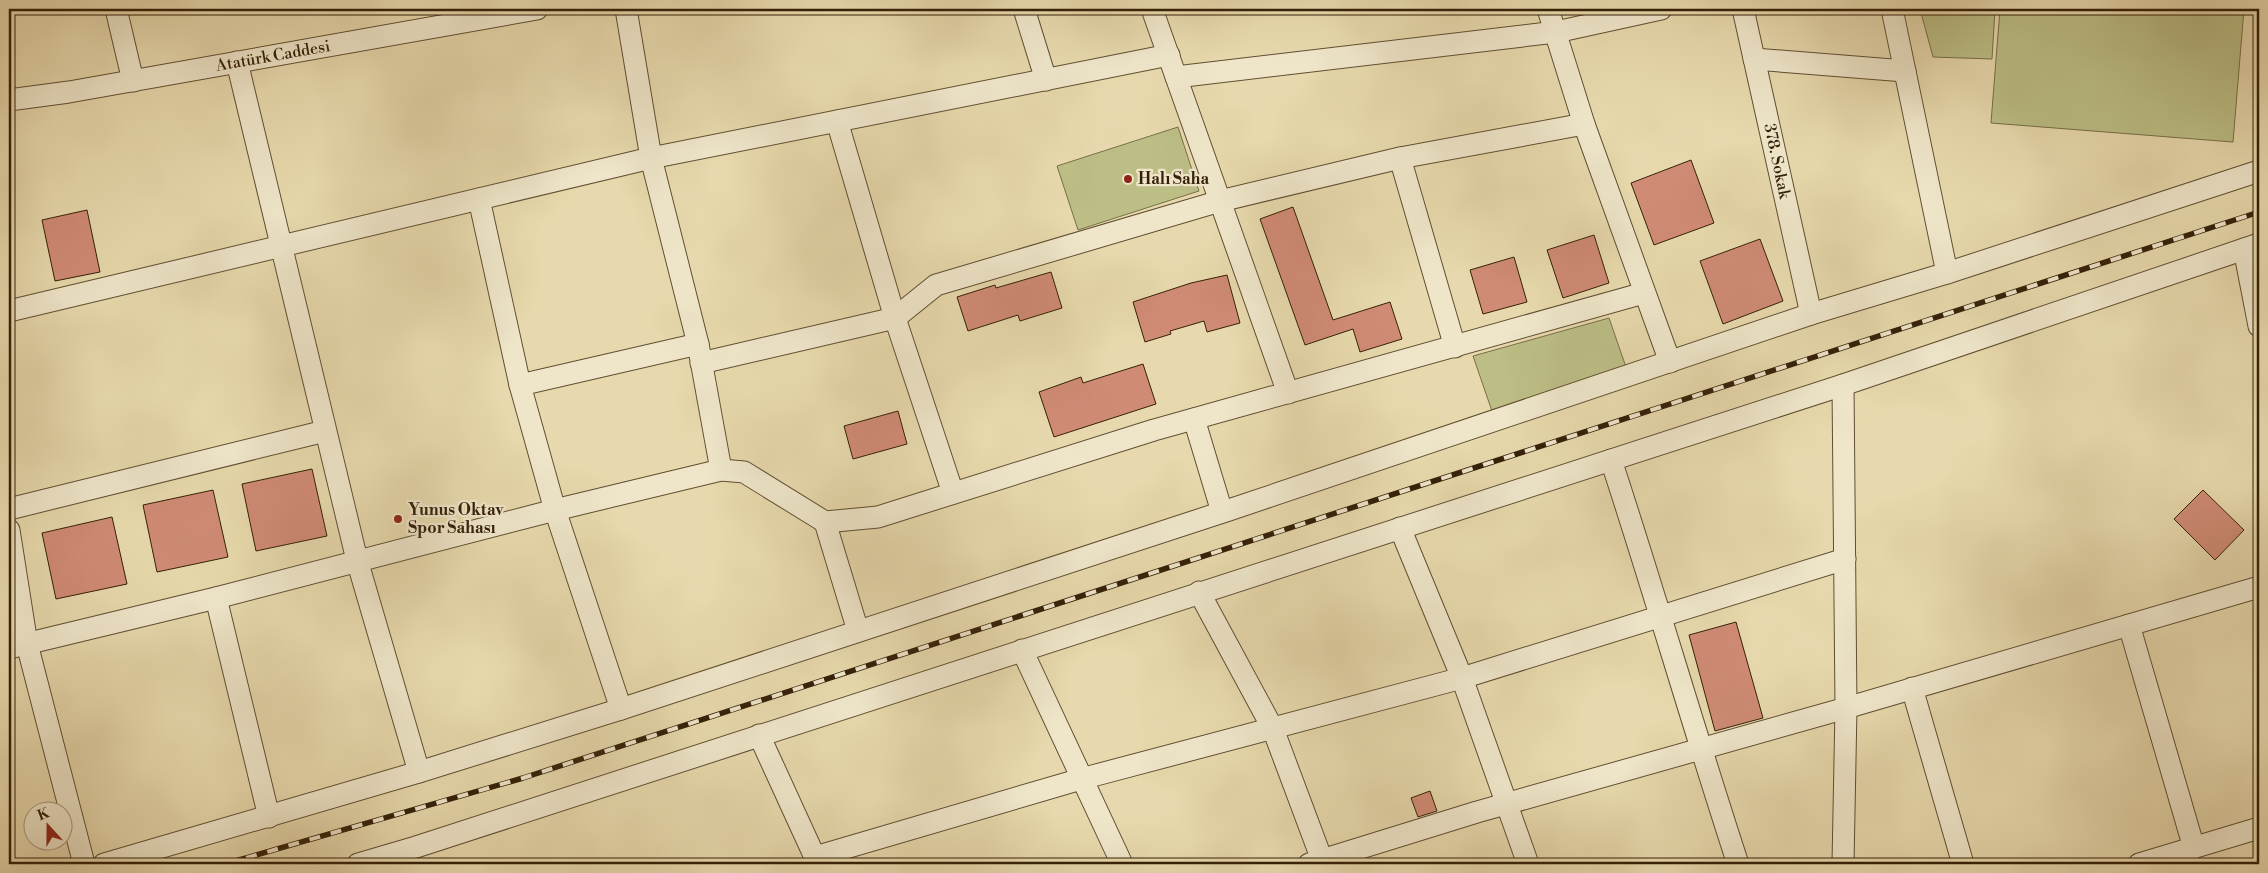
<svg xmlns="http://www.w3.org/2000/svg" width="2268" height="873" font-family="'Libre Bodoni',serif">
<rect width="100%" height="100%" fill="#e7d9ad"/>
<filter id="stains"><feTurbulence type="fractalNoise" baseFrequency=".004" numOctaves="4"/><feColorMatrix values="0 0 0 0 .2 0 0 0 0 .09 0 0 0 0 .02 0 0 0 .5 -.17"/></filter>
<radialGradient id="worn" r=".72"><stop offset=".6" stop-color="#630" stop-opacity="0"/><stop offset="1" stop-color="#630" stop-opacity=".3"/></radialGradient>
<g fill="#bcbe86" stroke="#786f47">
<polygon points="1920,9 1995,9 1992,59 1933,57"/>
<polygon points="2000,9 2244,9 2233,142 1991,123"/>
<polygon points="1178,127 1199,191 1078,230 1057,166"/>
<polygon points="1609,318 1627,370 1494,417 1473,356"/>
</g>
<g fill="#d08b75" stroke="#342008">
<polygon points="1691,160 1714,223 1654,245 1631,183"/>
<polygon points="1293,207 1333,320 1390,302 1402,339 1360,352 1353,329 1305,345 1260,219"/>
<polygon points="87,210 100,272 55,281 42,220"/>
<polygon points="1594,235 1609,283 1563,298 1547,250"/>
<polygon points="1760,239 1783,301 1723,324 1700,261"/>
<polygon points="1514,257 1527,302 1483,314 1470,270"/>
<polygon points="1051,272 1062,308 1020,321 1018,315 968,331 957,297 995,285 996,288"/>
<polygon points="1227,275 1240,323 1207,332 1204,321 1170,331 1171,334 1145,342 1133,302 1191,283"/>
<polygon points="1143,364 1156,404 1054,437 1039,392 1081,377 1083,383"/>
<polygon points="898,411 907,444 853,459 844,426"/>
<polygon points="312,469 327,536 256,551 242,484"/>
<polygon points="213,490 228,557 157,572 143,505"/>
<polygon points="2203,490 2244,530 2215,560 2174,519"/>
<polygon points="112,517 127,584 56,599 42,533"/>
<polygon points="1736,622 1763,718 1715,731 1689,635"/>
<polygon points="1430,791 1437,811 1418,817 1411,798"/>
</g>
<g fill="none" stroke-linecap="round" stroke-linejoin="round">
<g stroke="#614e31" stroke-width="23">
<g id="minor">
<polyline points="116,9 133,81"/>
<polyline points="626,9 651,158 698,344 721,470"/>
<polyline points="1024,9 1046,80"/>
<polyline points="1152,9 1288,393"/>
<polyline points="1548,9 1584,124 1670,362"/>
<polyline points="1743,9 1811,314"/>
<polyline points="1892,9 1947,273"/>
<polyline points="1754,59 1905,71"/>
<polyline points="237,62 357,560 419,772"/>
<polyline points="1176,77 1556,32 1661,9"/>
<polyline points="9,100 69,92 537,9"/>
<polyline points="837,121 895,318 953,493"/>
<polyline points="1400,158 1455,347"/>
<polyline points="479,199 520,385 555,510 621,709"/>
<polyline points="2244,249 2259,326"/>
<polyline points="9,311 651,158 1169,55"/>
<polyline points="701,363 895,318 936,285 1220,201 1400,158 1584,124"/>
<polyline points="520,385 698,344"/>
<polyline points="1194,419 1222,512"/>
<path d="M1611 460C1655 594 1694 730 1738 864"/>
<polyline points="9,509 325,431"/>
<polyline points="825,522 858,631"/>
<polyline points="1400,528 1462,678 1528,864"/>
<polyline points="9,530 27,644 84,864"/>
<polyline points="1199,592 1273,729 1322,860"/>
<polyline points="216,598 269,817"/>
<polyline points="2129,625 2194,848"/>
<polyline points="9,648 216,598 555,510 721,470 744,472 825,522 878,517 1154,430 1644,293"/>
<polyline points="1022,650 1122,864"/>
<polyline points="1912,688 1963,864"/>
<polyline points="759,735 818,864"/>
<polyline points="815,857 1081,779 1462,678 1845,559"/>
<polyline points="104,864 419,772 621,709 1229,510 1811,314 1947,273 2259,171"/>
<polyline points="358,864 416,847 1843,385 2259,244"/>
<polyline points="1309,864 1477,812 1846,708 2259,587"/>
<polyline points="1843,864 1846,708 1843,385"/>
<polyline points="2139,864 2259,828"/>
</g>
</g>
<use href="#minor" stroke="#efe6ca" stroke-width="21"/>
<g stroke="#342008" stroke-width="5.5">
<polyline id="rail" points="225,864 523,778 2259,212"/>
</g>
<use href="#rail" stroke="#efe6ca" stroke-width="4" stroke-dasharray="11" stroke-linecap="butt"/>
</g>
<g fill="#8f2418" stroke="#efe6ca" stroke-width="2">
<circle cx="1128" cy="179" r="5"/>
<circle cx="398" cy="519" r="5"/>
</g>
<g text-anchor="middle" dominant-baseline="central" stroke-width="4.5" stroke-linejoin="round" paint-order="stroke">
<g font-size="16" fill="#342008" stroke="#efe6ca">
<text transform="translate(273 56) rotate(-10)">Atatürk Caddesi</text>
<text transform="translate(1777 161) rotate(78)">378. Sokak</text>
</g>
<g font-size="16" font-weight="bold" fill="#342008" stroke="#efe6ca" text-anchor="start">
<text x="1138" y="179">Halı Saha</text>
<text x="408" y="510">Yunus Oktav<tspan x="408" dy="18">Spor Sahası</tspan></text>
</g>
</g>
<rect width="2268" height="873" fill="none" stroke="#e7d9ad" stroke-width="30"/>
<rect x="10" y="10" width="2248" height="853" fill="none" stroke="#342008" stroke-width="2.5"/>
<rect x="15" y="15" width="2238" height="843" fill="none" stroke="#342008"/>
<g transform="translate(48 826) rotate(339)"><circle r="24" fill="#efe6ca" stroke="#a4977c"/>
<path d="M0-4L9 19L0 12L-9 19Z" fill="#8f2418"/>
<text y="-8" font-size="14" font-weight="bold" text-anchor="middle" fill="#342008">K</text>
</g>
<rect width="100%" height="100%" filter="url(#stains)"/>
<rect width="100%" height="100%" fill="url(#worn)"/>
</svg>
